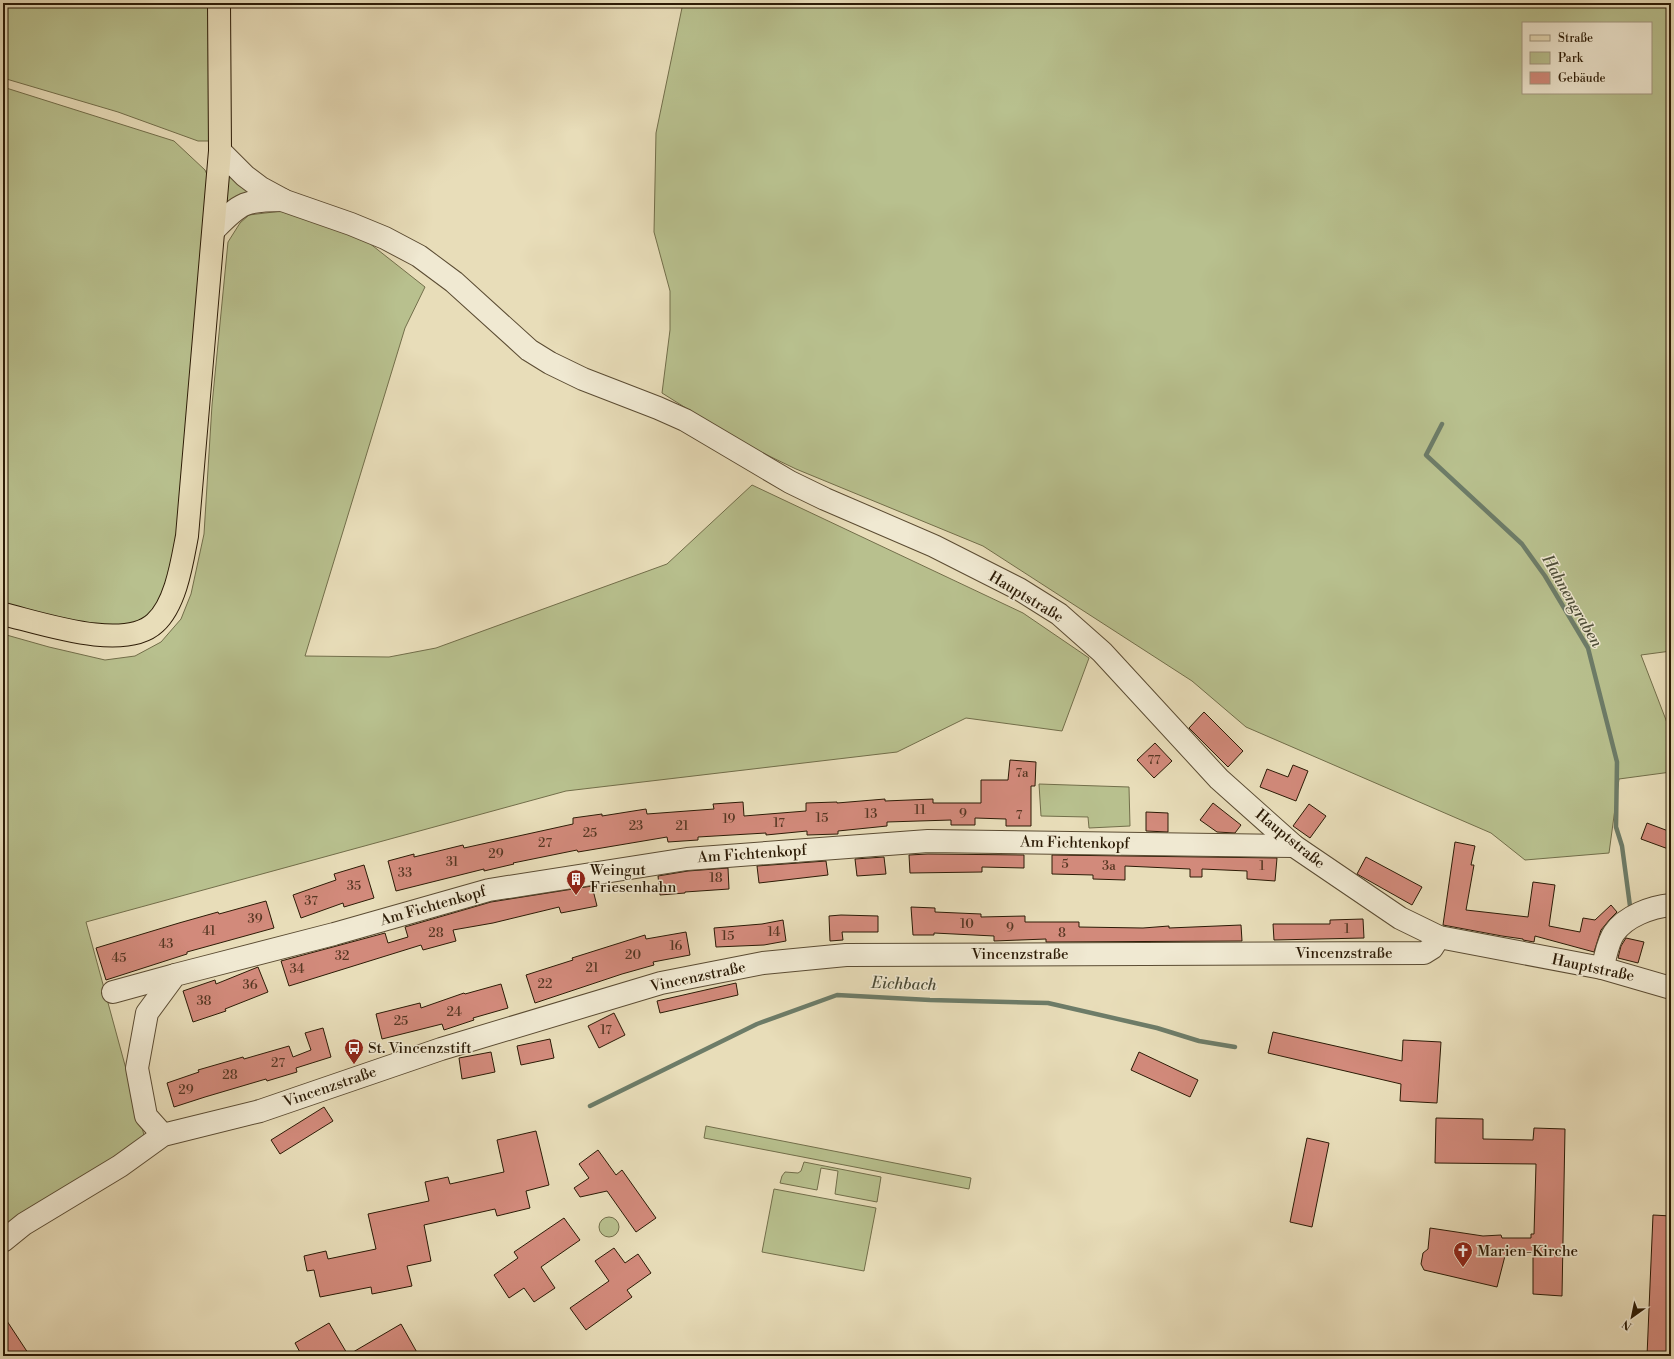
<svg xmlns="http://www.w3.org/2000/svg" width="1674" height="1359" font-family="'Libre Bodoni',serif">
<rect width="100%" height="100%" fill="#e8ddb9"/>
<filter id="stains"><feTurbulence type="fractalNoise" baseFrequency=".005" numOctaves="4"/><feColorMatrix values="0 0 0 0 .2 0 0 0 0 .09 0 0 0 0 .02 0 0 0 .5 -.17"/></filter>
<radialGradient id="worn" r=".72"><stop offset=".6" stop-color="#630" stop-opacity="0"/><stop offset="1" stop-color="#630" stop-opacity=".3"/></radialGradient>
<g fill="#b8c08e" stroke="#726e4a" fill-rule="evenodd">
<polygon points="3,3 214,3 210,141 198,141 118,112 3,78"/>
<path d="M683 3H1671V651L1641 655 1671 733V772L1619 779 1609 853 1525 860 1491 833 1246 727 1192 681 983 546 796 469 740 442 662 393 670 330V291L654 232 656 133ZM1523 23H1651V93H1523Z"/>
<polygon points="3,87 174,141 205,170 212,186 182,531 157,609 136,625 117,631 3,607"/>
<polygon points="226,168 253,192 225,210"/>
<polygon points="282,211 359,235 425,287 405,328 305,656 389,657 436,648 667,564 752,485 1023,613 1089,658 1062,731 966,718 897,752 566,791 86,922 147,1146 3,1230 3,634 49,647 105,660 135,656 161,642 181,619 191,594 204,534 212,405 228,242 240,223 249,215"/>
<polygon points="1039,784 1129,787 1130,826 1089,828 1088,817 1041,816"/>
<polygon points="706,1126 971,1178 969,1189 704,1138"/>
<polygon points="804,1162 881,1177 877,1202 835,1194 838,1171 821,1168 817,1190 780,1183 782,1176 785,1172 798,1173 801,1171"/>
<polygon points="774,1189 876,1208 864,1271 762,1252"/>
<circle cx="609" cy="1227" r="10"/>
</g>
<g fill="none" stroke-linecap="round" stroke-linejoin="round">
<g stroke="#6d7c68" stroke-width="4.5">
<polyline points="1442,424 1426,455 1522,544 1545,576 1588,648 1617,762 1616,827 1622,846 1630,906"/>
<polyline points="590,1106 757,1024 837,995 930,1000 1048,1003 1157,1028 1199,1041 1235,1047"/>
</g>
</g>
<g fill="#d28a7b" stroke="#2c1b06">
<polygon points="1204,712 1243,751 1228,767 1189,728"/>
<polygon points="1155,743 1172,761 1154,778 1137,760"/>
<polygon points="1010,760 1036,762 1035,786 1031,786 1031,826 1006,826 1006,819 975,818 975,825 951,825 951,820 887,822 887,826 838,831 838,834 807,835 807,831 766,835 766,833 698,837 698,840 668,842 667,837 578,852 577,850 513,863 514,864 484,871 484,869 396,891 388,861 414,854 414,857 463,845 464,848 573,824 573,818 602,814 602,816 646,809 647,814 714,809 713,804 743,802 744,816 806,811 806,803 837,802 837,803 885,799 885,801 933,799 933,803 981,803 981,780 1008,780"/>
<polygon points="1293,765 1308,771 1296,801 1260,787 1267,769 1288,777"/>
<polygon points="1213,803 1241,825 1235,833 1217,832 1200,820"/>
<polygon points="1309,804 1326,816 1310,838 1293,826"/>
<polygon points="1146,812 1168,813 1168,832 1146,831"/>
<polygon points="1647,823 1671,832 1671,850 1641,839"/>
<polygon points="1455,842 1475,846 1471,865 1474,865 1466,910 1528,917 1533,882 1555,885 1549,926 1580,932 1583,918 1595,920 1611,905 1617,912 1610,919 1601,930 1594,952 1535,936 1534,942 1523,940 1523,939 1502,936 1443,925"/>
<polygon points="928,854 1024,855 1024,868 982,867 982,872 910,873 909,855"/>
<polygon points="1052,855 1277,858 1275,881 1247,879 1247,871 1202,869 1202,877 1190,877 1190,869 1125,866 1125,880 1093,879 1093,875 1052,874"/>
<polygon points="884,857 886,874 857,876 855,859"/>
<polygon points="1366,857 1422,887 1412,905 1357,874"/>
<polygon points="826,861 828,875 759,883 757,866"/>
<polygon points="364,865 374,898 344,907 343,903 301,918 293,895 336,880 334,874"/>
<polygon points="728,868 729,889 685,892 685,893 660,895 658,876 688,871"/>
<polygon points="592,886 597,906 561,913 559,907 493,923 453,930 456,941 423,950 421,945 289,986 281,961 385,933 388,943 408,937 405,927 491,902"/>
<polygon points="266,901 274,928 187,952 187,954 106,980 96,948 179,923 218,912 219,914"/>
<polygon points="911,907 935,908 935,912 981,914 981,917 1025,916 1025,922 1079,922 1079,927 1143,928 1169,926 1169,928 1241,925 1242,941 1046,942 1046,939 994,941 994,936 934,933 934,935 913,935"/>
<polygon points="841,915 878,916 878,932 842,932 843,940 830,941 829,916"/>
<polygon points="1363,919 1364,938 1274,940 1273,924 1330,924 1330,920"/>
<polygon points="783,920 786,941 764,945 716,947 714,928 762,924"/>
<polygon points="686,932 690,955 653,962 654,965 622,974 535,1003 526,975 573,960 572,958 645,935 646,939"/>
<polygon points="1626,938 1644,942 1638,963 1618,958 1621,946"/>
<polygon points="258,967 268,992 225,1009 226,1011 193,1022 183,991 215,980 216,984"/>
<polygon points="736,983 738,995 660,1013 657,1001"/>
<polygon points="501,984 508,1008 473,1018 474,1020 444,1030 442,1024 382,1039 376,1014 420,1003 421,1008 464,993 465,994"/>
<polygon points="614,1013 625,1035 599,1048 588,1026"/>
<polygon points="323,1028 331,1057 296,1068 297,1072 267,1081 266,1079 205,1097 174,1107 167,1083 199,1072 198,1070 243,1057 244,1059 289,1046 293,1057 311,1050 305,1033"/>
<polygon points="1273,1032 1402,1061 1403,1040 1441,1042 1437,1103 1400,1101 1401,1084 1268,1053"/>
<polygon points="550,1039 554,1058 521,1065 517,1046"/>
<polygon points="491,1052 495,1072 462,1079 459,1058"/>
<polygon points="1139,1052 1198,1080 1190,1097 1131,1070"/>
<polygon points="324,1107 333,1121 280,1154 271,1140"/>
<polygon points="1436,1118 1483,1119 1483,1139 1533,1140 1534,1128 1565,1129 1562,1296 1533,1294 1533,1252 1506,1252 1497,1287 1424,1270 1421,1264 1423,1253 1428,1249 1430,1228 1483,1236 1501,1235 1502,1238 1531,1238 1531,1234 1534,1234 1536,1164 1435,1163"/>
<polygon points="536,1131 549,1185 526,1191 530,1208 497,1216 495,1209 424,1225 431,1261 407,1266 412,1286 372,1294 371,1287 320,1297 314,1270 307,1271 304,1256 326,1251 328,1259 376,1249 368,1214 429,1201 425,1182 448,1177 450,1184 504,1172 497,1140"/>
<polygon points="1307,1138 1329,1143 1312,1227 1290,1222"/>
<polygon points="598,1150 616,1175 622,1170 656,1218 636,1232 607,1191 580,1197 574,1188 589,1178 579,1164"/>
<polygon points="1653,1215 1671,1216 1671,1356 1647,1356"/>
<polygon points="564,1218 580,1240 541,1267 555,1288 534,1302 524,1288 509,1298 494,1275 518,1258 514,1252"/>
<polygon points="614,1248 625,1263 638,1254 651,1273 627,1290 632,1297 586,1330 570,1308 609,1281 595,1261"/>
<polygon points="3,1315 30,1356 3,1356"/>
<polygon points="329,1323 348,1355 401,1324 419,1356 302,1356 295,1343"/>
</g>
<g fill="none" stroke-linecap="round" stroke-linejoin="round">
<g stroke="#5b4c33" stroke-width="24">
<g id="minor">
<polyline points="220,151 245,176 261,188 285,201 351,224 385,238 419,256 454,282 529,350 550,363 583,379 658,408 685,420 790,482 825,499 934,546 1019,589 1059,614 1102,652 1219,779 1294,846 1400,918 1439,937 1602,968 1671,988"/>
<path d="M215 229C241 202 246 200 283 200"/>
<path d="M1602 968C1606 957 1607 943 1614 933 1626 916 1651 907 1671 905"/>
<polyline points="113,992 175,975"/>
<polyline points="163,1135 146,1116 137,1068 147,1013 175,975 334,934 489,890 687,859 928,841 1294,846"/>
<polyline points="3,1241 24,1224 120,1166 163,1135 260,1111 441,1049 661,983 763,963 846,955 1424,953 1432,948 1439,937"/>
</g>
</g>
<g stroke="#2c1b06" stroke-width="24">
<path id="major" d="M3 614C41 623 124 652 155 623 176 604 182 562 187 536L220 151 219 3"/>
</g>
<use href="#minor" stroke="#f0e9d2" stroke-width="22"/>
<use href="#major" stroke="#e8ddb9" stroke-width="22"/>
</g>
<defs>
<g id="building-pin" transform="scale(1)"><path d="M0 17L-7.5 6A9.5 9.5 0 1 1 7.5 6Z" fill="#8f2418" stroke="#f0e9d2"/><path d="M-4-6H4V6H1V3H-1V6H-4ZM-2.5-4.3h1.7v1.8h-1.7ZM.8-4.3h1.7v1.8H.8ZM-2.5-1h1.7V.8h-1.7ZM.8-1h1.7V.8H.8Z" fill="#fff"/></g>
<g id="bus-pin" transform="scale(1)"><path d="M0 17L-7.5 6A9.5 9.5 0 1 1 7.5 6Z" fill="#8f2418" stroke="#f0e9d2"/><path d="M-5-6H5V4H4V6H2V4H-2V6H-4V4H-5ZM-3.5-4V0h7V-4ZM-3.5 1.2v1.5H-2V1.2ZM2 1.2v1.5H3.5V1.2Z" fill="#fff"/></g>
<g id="church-pin" transform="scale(1)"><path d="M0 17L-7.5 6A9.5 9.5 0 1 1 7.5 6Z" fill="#8f2418" stroke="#f0e9d2"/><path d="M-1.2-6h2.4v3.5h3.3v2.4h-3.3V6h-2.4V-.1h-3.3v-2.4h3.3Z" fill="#fff"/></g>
</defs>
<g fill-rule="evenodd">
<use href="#building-pin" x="576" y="879"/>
<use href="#bus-pin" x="354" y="1048"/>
<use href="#church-pin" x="1463" y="1251"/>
</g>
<g text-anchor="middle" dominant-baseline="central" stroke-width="3" stroke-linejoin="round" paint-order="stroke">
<g font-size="13" fill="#563723">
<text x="1154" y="760">77</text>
<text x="1022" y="773">7a</text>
<text x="920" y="810">11</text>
<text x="871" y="814">13</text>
<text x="963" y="814">9</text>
<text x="1019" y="815">7</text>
<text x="822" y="818">15</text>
<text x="729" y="819">19</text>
<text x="779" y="823">17</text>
<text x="636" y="826">23</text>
<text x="682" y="826">21</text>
<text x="590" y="833">25</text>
<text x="545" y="843">27</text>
<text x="496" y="854">29</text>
<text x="452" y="862">31</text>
<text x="1065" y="864">5</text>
<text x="1109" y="866">3a</text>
<text x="1262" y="866">1</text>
<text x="405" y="873">33</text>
<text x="716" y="878">18</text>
<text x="354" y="886">35</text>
<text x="311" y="901">37</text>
<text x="255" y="919">39</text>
<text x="967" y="924">10</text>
<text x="1010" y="928">9</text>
<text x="1347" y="929">1</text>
<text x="209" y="931">41</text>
<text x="774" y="932">14</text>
<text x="436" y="933">28</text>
<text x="1062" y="933">8</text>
<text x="728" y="936">15</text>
<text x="166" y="944">43</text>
<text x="676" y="946">16</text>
<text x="633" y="955">20</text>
<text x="342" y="956">32</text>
<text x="119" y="958">45</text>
<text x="592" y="968">21</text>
<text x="297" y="969">34</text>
<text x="545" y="984">22</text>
<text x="250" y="985">36</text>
<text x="204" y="1001">38</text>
<text x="454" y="1012">24</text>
<text x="401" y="1021">25</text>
<text x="606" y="1030">17</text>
<text x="278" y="1063">27</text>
<text x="230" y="1075">28</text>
<text x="186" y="1090">29</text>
</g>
<g font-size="15" fill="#2c1b06" stroke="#f0e9d2">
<text transform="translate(1026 597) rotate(31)">Hauptstraße</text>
<text transform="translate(1290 839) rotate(39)">Hauptstraße</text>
<text transform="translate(1075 843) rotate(1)">Am Fichtenkopf</text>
<text transform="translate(752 854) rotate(-4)">Am Fichtenkopf</text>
<text transform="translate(433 906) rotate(-16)">Am Fichtenkopf</text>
<text x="1344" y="953">Vincenzstraße</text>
<text x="1020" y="954">Vincenzstraße</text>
<text transform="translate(1593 968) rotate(12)">Hauptstraße</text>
<text transform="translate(698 977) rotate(-12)">Vincenzstraße</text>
<text transform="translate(330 1087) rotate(-19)">Vincenzstraße</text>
</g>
<g font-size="15" fill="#2c1b06" stroke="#f0e9d2" text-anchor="start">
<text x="590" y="870">Weingut<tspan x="590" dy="17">Friesenhahn</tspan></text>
<text x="368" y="1048">St. Vincenzstift</text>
<text x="1477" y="1251">Marien-Kirche</text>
</g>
<g font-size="16" font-style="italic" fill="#4c4c37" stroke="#f0e9d2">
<text transform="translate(1572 601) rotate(60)">Hahnengraben</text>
<text transform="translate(904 984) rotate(2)">Eichbach</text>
</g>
</g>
<rect width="1674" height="1359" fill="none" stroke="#e8ddb9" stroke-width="16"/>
<rect x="4" y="4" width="1666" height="1351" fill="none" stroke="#2c1b06" stroke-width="2"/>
<rect x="8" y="8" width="1658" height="1343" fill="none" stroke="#2c1b06"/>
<rect x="1522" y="22" width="130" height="72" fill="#f0e9d2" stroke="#a29780"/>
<rect x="1530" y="35" width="20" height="6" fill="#e8ddb9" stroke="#a29780"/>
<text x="1558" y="42" font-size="12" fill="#2c1b06">Straße</text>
<rect x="1530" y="52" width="20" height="12" fill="#b8c08e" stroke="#a29780"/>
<text x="1558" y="62" font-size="12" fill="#2c1b06">Park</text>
<rect x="1530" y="72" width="20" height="12" fill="#d28a7b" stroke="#a29780"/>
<text x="1558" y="82" font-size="12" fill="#2c1b06">Gebäude</text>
<g transform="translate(1632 1317) rotate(213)" stroke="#f0e9d2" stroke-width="3" paint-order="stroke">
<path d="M0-3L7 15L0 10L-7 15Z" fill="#2c1b06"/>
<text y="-6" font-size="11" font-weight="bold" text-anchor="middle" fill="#2c1b06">N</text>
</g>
<rect width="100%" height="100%" filter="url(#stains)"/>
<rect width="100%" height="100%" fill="url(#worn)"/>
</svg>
